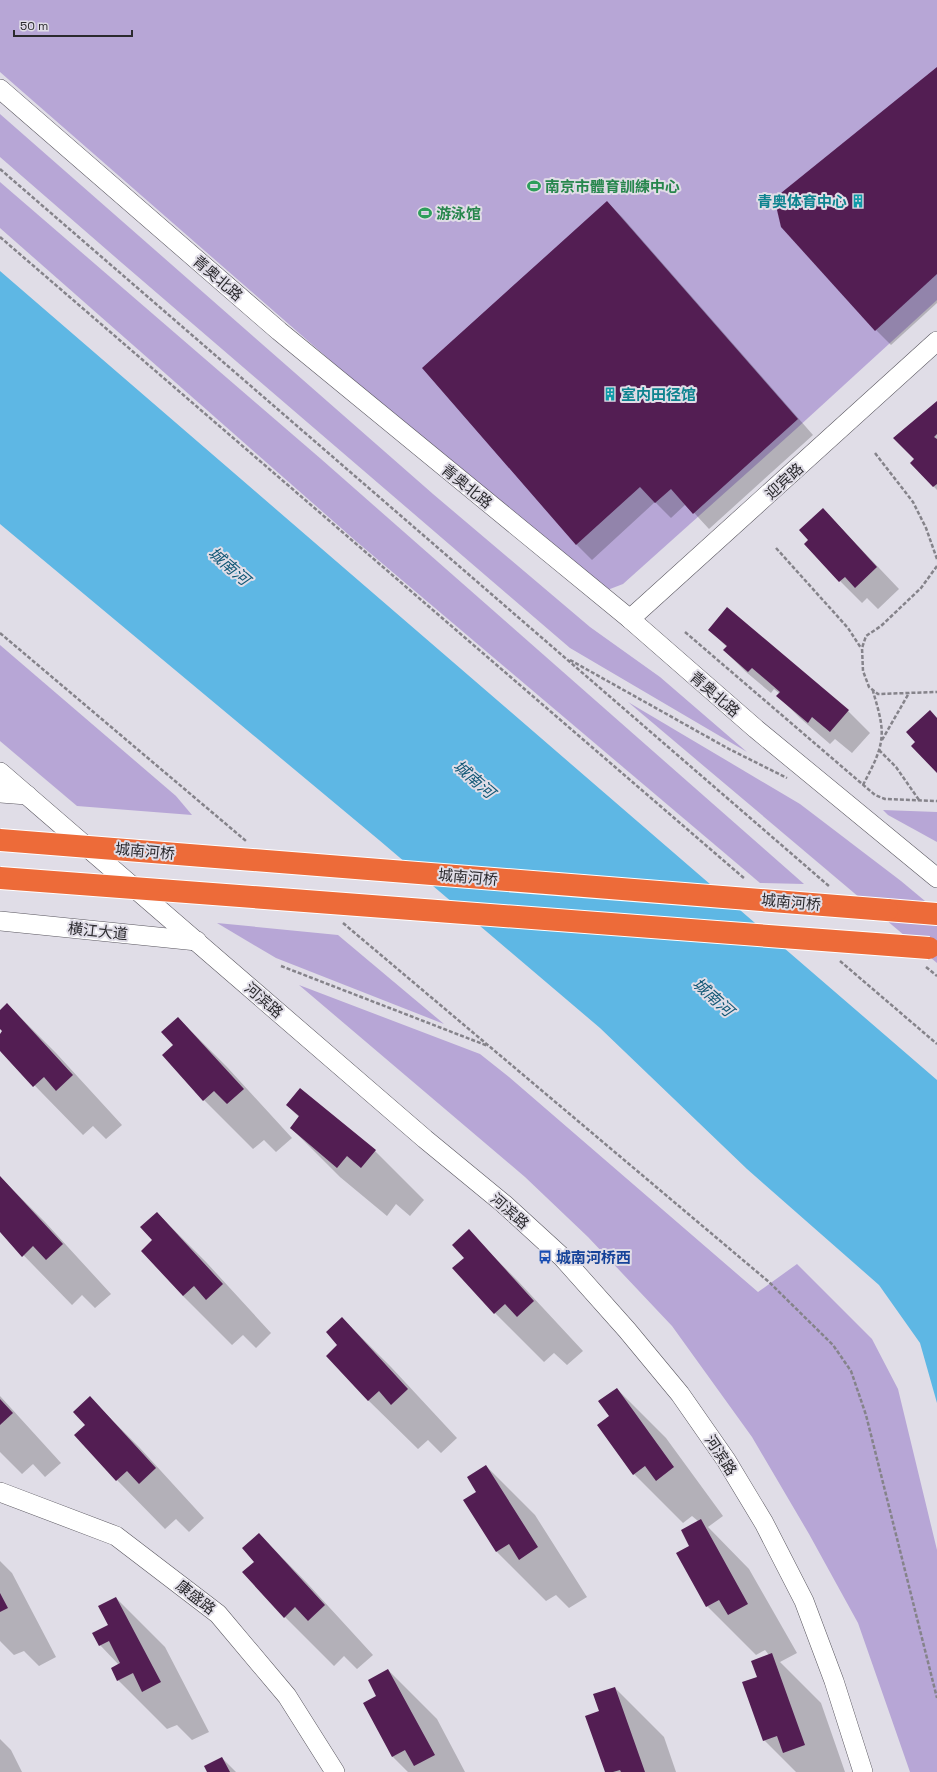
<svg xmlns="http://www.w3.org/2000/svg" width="937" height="1772" font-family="'Space Grotesk','Noto Sans SC',sans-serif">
<rect width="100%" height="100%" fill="#e0dde7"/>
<g fill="#b7a6d6">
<polygon points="0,0 937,0 937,300 796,429 623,584 610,589 599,588 371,396 0,72"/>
<polygon points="0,114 433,494 590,627 660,677 747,752 570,648 122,263 0,157"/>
<polygon points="0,182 321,459 804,884 760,883 357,542 0,228"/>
<polygon points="0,645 176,796 192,815 77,806 0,741"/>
<polygon points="628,702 800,804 901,881 937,911 937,963"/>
<polygon points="883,810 937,812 937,842 888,815"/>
<polygon points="217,923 338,935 444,1024 276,958"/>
<polygon points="299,985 480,1054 509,1077 758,1292 797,1264 872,1339 898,1389 937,1550 937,1772 910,1772 858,1623 809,1534 752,1437 672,1326 588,1237 525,1177"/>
</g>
<polygon fill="#5eb7e4" points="0,271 937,1080 937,1403 920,1343 879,1285 747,1169 600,1028 379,840 0,524"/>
<g fill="#0003">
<polygon points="937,69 937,303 891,345 876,330"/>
<polygon points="607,202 622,217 813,435 709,529 686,504 671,518 655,502 592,560 577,545 423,368"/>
<polygon points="937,402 937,490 911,463 916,459"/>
<polygon points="823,509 899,589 878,609 867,598 862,603 840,581 810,540"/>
<polygon points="709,630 848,711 870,733 852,753 835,739 830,744 800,718 778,696 780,694 774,689 771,693 746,672 724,650 727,647"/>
<polygon points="7,1004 56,1053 122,1125 106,1139 93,1126 83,1135 0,1050 0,1035 4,1031 0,1027 0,1011"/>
<polygon points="178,1018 227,1067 292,1138 276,1152 264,1140 253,1149 204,1100 163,1055 174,1045"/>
<polygon points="287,1105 375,1151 424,1200 410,1216 396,1204 387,1216 340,1177 291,1128 300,1118"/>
<polygon points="0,1177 45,1222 111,1294 95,1308 82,1295 72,1305 0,1231"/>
<polygon points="157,1213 206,1262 271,1333 256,1348 243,1335 232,1345 183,1296 154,1240"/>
<polygon points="468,1231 517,1280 583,1351 567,1365 554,1353 544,1362 495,1313 454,1268 465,1258"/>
<polygon points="342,1318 391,1367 457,1438 441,1453 428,1440 418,1449 369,1401 328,1356 339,1345"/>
<polygon points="617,1389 666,1438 723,1516 708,1527 749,1569 797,1653 780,1662 821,1703 845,1772 796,1772 764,1740 758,1678 769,1655 765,1650 756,1655 707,1606 677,1553 690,1546 698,1521 692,1516 683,1523 634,1474 610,1416"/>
<polygon points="0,1396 61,1463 45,1477 33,1464 22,1474 0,1452"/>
<polygon points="90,1398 139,1447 204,1518 189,1532 176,1519 165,1529 117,1480 86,1425"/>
<polygon points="486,1466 535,1515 587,1597 569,1608 556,1595 546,1601 497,1552 465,1500 478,1492"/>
<polygon points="259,1534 307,1583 373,1655 357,1669 344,1656 334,1666 285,1617 255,1562"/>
<polygon points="0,1561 12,1573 56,1657 39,1666 24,1651 14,1655 0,1641"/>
<polygon points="116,1598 165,1647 209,1732 192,1740 177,1725 167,1729 118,1680 112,1669 119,1665 100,1645 109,1625"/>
<polygon points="388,1670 437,1719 465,1772 408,1772 393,1757 364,1703 378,1696"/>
<polygon points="615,1688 664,1737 676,1772 606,1772 601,1712"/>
<polygon points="0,1739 11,1750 22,1772 0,1772"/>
<polygon points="222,1758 236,1772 208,1772"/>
</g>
<g fill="#531e53">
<polygon points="937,67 937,274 875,331 781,227 777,210 781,193"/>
<polygon points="607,201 798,419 693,514 671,489 655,503 640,487 576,545 422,368"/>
<polygon points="937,401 937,434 934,437 937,439 937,484 933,487 910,463 914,459 893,438"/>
<polygon points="823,508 877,567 855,588 845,577 839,582 804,544 808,540 799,530"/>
<polygon points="727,607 849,710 830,732 812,717 808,723 776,696 780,692 752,668 748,672 723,650 727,646 708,630"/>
<polygon points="930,710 937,718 937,773 911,746 915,742 906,732"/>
<polygon points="7,1003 73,1075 56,1091 44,1077 33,1087 0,1051 0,1034 2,1031 0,1029 0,1010"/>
<polygon points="178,1017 244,1089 227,1104 214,1091 203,1101 162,1055 173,1045 161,1032"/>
<polygon points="300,1088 376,1150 361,1168 347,1156 337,1168 290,1128 299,1116 286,1105"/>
<polygon points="0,1176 63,1244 46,1260 33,1246 22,1257 0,1232"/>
<polygon points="157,1212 223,1284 206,1300 194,1286 183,1296 141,1251 152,1240 140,1227"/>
<polygon points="469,1229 534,1301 517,1317 505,1304 494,1314 452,1268 464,1258 452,1245"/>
<polygon points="342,1317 408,1389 391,1405 379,1391 368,1401 326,1356 337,1345 326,1332"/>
<polygon points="617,1388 674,1467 656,1481 645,1466 633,1475 597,1425 609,1416 598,1401"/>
<polygon points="90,1396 156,1468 139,1484 127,1471 116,1481 74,1435 85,1425 73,1412"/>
<polygon points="0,1399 13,1413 0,1425"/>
<polygon points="486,1465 538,1547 519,1560 509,1544 496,1552 463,1500 476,1492 467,1477"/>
<polygon points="701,1519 748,1604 728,1615 719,1600 706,1607 676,1553 689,1546 681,1530"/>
<polygon points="259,1533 325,1605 308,1621 295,1607 284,1618 242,1572 254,1562 242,1548"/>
<polygon points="0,1593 8,1608 0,1612"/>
<polygon points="116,1597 161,1682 142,1692 133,1673 117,1681 111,1668 120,1663 109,1641 99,1646 92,1633 108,1625 98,1606"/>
<polygon points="772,1653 805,1745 783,1753 777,1736 763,1741 742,1682 757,1677 751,1661"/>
<polygon points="388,1669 435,1755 414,1766 405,1750 392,1757 363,1703 376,1696 368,1680"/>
<polygon points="615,1687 645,1772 621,1772 620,1770 613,1772 605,1772 585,1716 599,1711 593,1694"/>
<polygon points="222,1757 230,1772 207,1772 204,1766"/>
</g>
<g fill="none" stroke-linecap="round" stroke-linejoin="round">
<g stroke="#59565f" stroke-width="20">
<g id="minor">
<polyline points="0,89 279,331 630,619 756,729 937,878"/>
<polyline points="630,619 937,341"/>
<polyline points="0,772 425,1139 504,1204 562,1257 627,1330 680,1394 726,1460 764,1523 804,1601 834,1681 863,1772"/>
<polyline points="0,793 27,795"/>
<polyline points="0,921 197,941"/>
<polyline points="0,1492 116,1536 218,1614 287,1696 335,1772"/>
</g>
</g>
<g stroke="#fff" stroke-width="24">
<polyline id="highway" points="887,910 937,914"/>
</g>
<g stroke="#85838a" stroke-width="2.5" stroke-dasharray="4 2" stroke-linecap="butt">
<polyline points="0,169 830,887"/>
<polyline points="0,237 745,879"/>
<polyline points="875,453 913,502 926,528 937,559"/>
<polyline points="776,548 848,628 861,648"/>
<polyline points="937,566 921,588 881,626 866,636 862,648 863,671 869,687 878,694 937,692"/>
<polyline points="685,632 875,795 885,799 937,801"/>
<polyline points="0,633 246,841"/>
<polyline points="570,660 729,749 787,778"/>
<polyline points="882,740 909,693"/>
<polyline points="879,750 896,767 919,800"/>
<path d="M863 785C870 771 879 756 881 741 884 725 877 706 873 691"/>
<polyline points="343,923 769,1282 833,1345 851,1371 866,1415 937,1698"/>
<polyline points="840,961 937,1044"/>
<polyline points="281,966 488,1046"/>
<polyline points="926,967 937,976"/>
</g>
<use href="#minor" stroke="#fff" stroke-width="19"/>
<use href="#highway" stroke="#ed6b39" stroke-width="22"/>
<g stroke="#fff" stroke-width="24" stroke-linecap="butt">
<g id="highway-bridge">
<polyline points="0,840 887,910"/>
<polyline points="0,878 929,948"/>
</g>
</g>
<use href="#highway-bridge" stroke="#ed6b39" stroke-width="22"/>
</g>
<defs>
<g id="stadium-bare" transform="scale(1.08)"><path d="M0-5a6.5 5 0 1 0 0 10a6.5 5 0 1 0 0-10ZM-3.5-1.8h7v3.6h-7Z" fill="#2e9e5b" stroke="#e0dde7" stroke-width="2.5" paint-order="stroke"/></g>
<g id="building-bare" transform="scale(1.08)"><path d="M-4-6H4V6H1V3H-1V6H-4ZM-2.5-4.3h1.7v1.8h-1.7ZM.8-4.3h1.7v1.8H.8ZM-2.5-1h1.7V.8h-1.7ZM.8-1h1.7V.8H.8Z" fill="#0f9aa8" stroke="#e0dde7" stroke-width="2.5" paint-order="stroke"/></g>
<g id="bus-bare" transform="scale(1.08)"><path d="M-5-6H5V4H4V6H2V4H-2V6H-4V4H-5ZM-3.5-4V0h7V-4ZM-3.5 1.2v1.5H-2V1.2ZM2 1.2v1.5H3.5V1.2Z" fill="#1a4fb4" stroke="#e0dde7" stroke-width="2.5" paint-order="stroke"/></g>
</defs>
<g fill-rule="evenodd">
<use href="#stadium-bare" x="534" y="186"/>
<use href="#building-bare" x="858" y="201"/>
<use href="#stadium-bare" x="425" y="213"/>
<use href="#building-bare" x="610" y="394"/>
<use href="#bus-bare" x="545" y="1257"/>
</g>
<g text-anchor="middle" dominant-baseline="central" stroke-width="4" stroke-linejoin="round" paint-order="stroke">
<g font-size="15" font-weight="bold" fill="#27864d" stroke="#e0dde7" text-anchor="start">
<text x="545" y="186">南京市體育訓練中心</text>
<text x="436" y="213">游泳馆</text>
</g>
<g font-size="15" font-weight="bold" fill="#0d838f" stroke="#e0dde7" text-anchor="end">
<text x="847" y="201">青奥体育中心</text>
<text x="621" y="394" text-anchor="start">室内田径馆</text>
</g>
<g font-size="15" fill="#2b2a2e" stroke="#e0dde7">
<text transform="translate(218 278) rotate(41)">青奥北路</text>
<text transform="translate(784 481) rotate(-42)">迎宾路</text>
<text transform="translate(467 486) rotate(39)">青奥北路</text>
<text transform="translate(715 694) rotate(41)">青奥北路</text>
<text transform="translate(145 851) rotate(5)">城南河桥</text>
<text transform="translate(468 877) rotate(5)">城南河桥</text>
<text transform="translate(791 902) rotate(5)">城南河桥</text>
<text transform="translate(98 931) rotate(6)">横江大道</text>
<text transform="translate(264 1000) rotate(41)">河滨路</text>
<text transform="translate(510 1211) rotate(42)">河滨路</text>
<text transform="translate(721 1455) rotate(57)">河滨路</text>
<text transform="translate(196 1597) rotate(38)">康盛路</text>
</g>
<g font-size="15" font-weight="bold" fill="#164399" stroke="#e0dde7" text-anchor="start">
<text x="556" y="1257">城南河桥西</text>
</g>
<g font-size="16" font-style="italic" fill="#105775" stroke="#e0dde7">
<text transform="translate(229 566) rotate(41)">城南河</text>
<text transform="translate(474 779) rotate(41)">城南河</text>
<text transform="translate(713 997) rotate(42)">城南河</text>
</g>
</g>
<path d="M14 30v6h118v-6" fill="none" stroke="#2b2a2e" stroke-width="2"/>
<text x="20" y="30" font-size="12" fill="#2b2a2e" stroke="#e0dde7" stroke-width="3" paint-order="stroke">50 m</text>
</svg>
